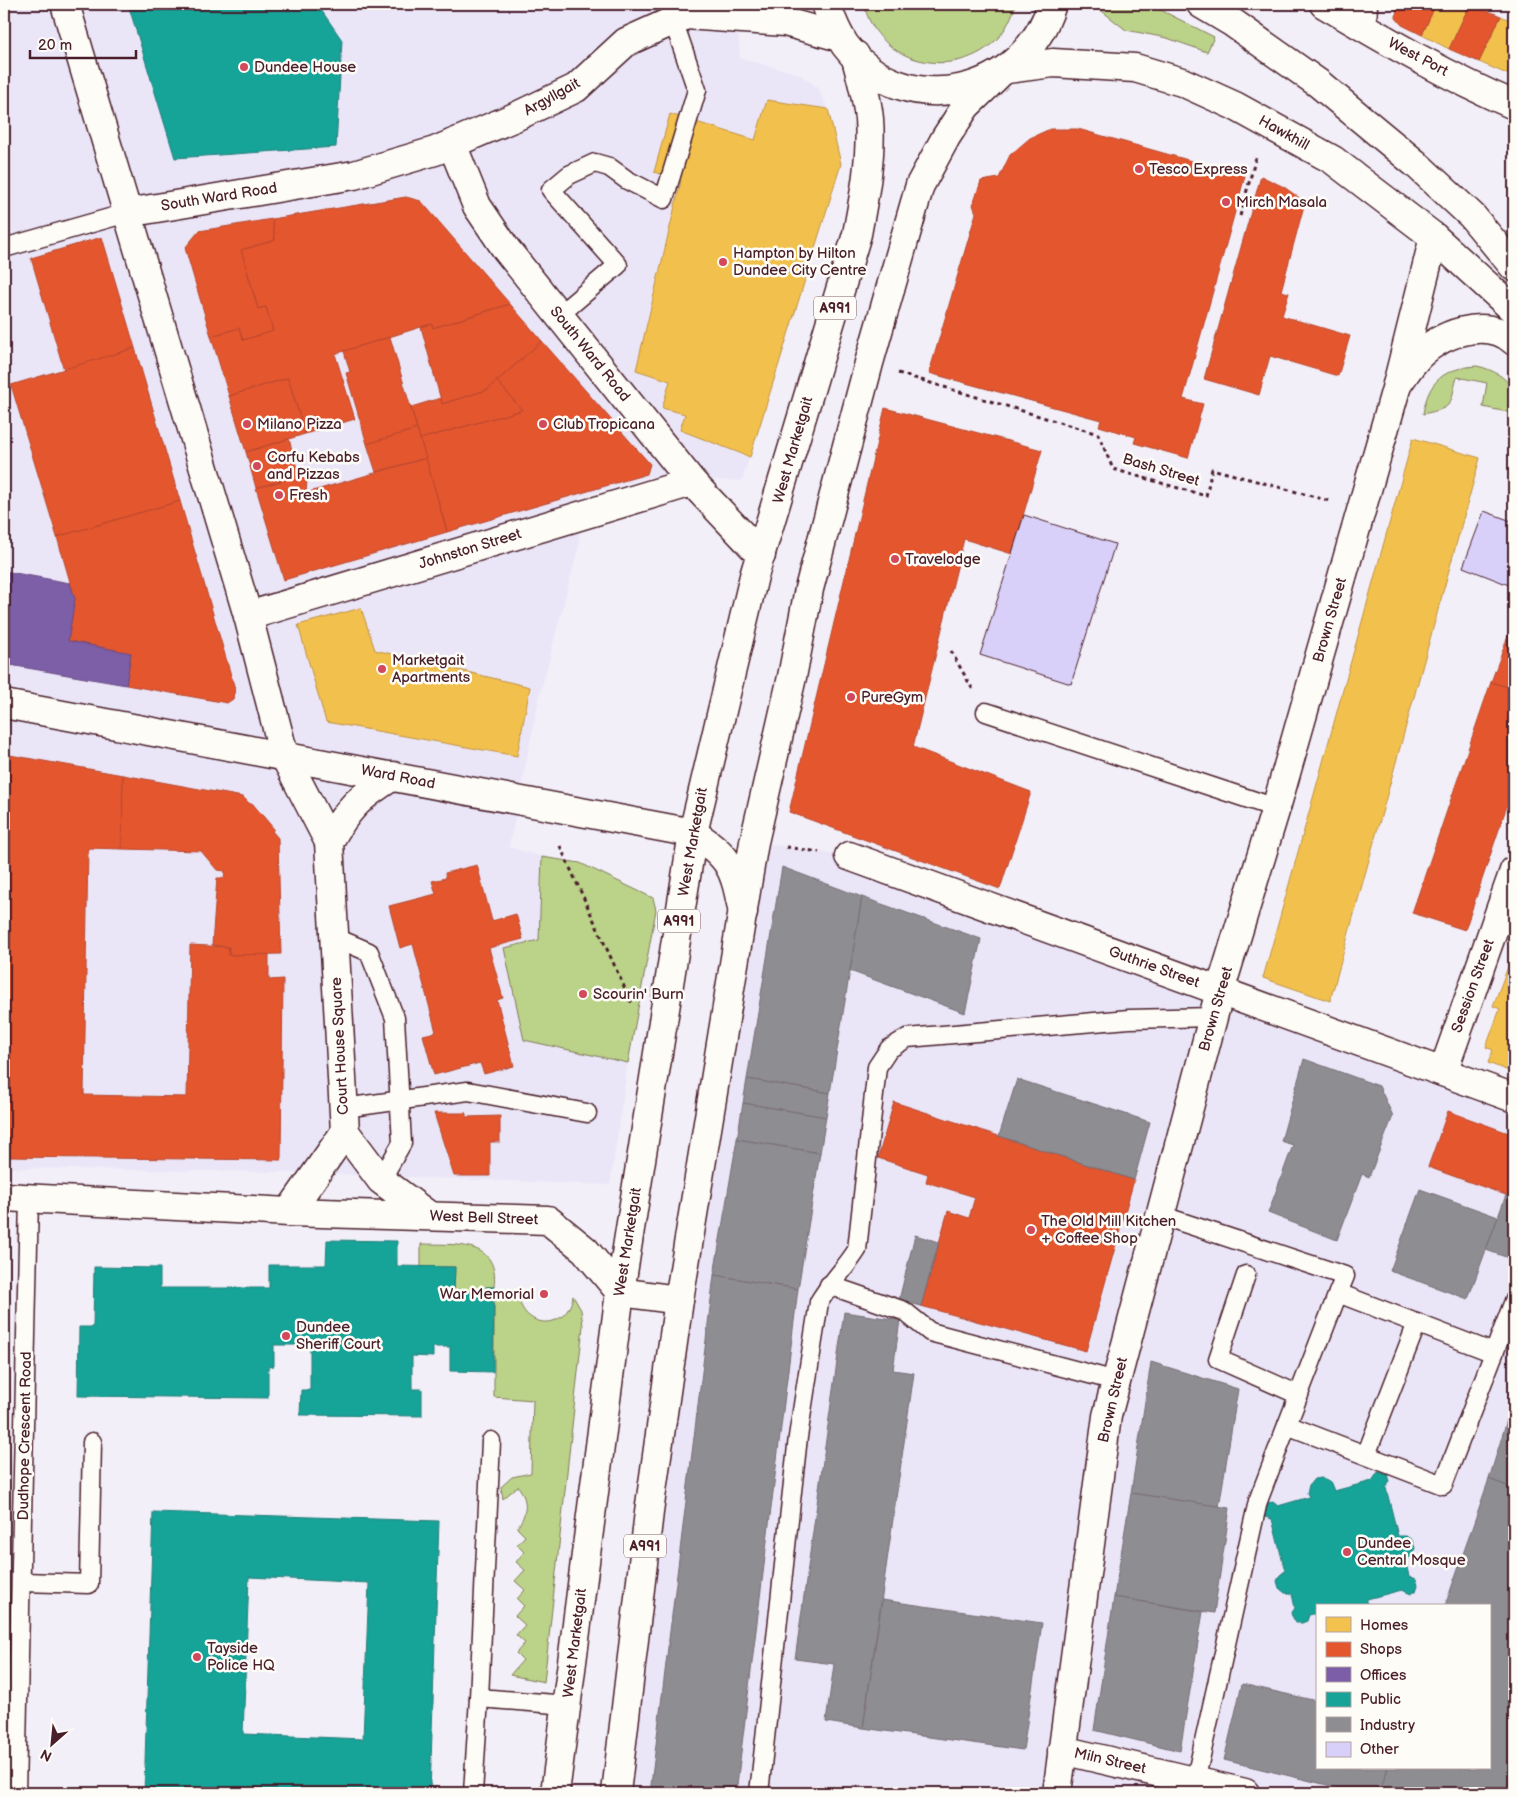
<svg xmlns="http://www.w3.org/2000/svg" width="1518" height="1797" font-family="'Balsamiq Sans',sans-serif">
<rect width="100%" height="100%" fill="#f2eff8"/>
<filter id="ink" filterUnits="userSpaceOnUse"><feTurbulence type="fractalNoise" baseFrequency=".02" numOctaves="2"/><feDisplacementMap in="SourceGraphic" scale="10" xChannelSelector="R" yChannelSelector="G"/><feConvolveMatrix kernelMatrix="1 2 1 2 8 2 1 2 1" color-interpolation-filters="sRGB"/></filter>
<g filter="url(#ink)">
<g fill="#eae6f8" fill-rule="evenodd">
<polygon points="4,4 737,4 740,58 799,74 818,88 828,109 841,164 742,481 649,477 580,497 579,545 539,698 509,847 542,857 539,940 504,948 524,1039 628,1063 610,1185 277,1172 4,1168"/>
<path d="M754 842 849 856 1514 1098V1793H616ZM1317 1606H1489V1768H1317Z"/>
</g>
<g fill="#bbd389" stroke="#82795a">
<path d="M864 4H1016C1012 16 1007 28 998 38 957 82 877 65 864 4Z"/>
<polygon points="1093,4 1149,4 1214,37 1207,52 1167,38 1126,30"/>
<path d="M1477 366C1494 370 1504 376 1514 390L1512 413 1483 407 1487 383 1457 377C1449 406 1455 407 1423 414 1428 381 1444 368 1477 366Z"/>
<polygon points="542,857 580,863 653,898 656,910 628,1063 524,1040 504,948 539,940"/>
<path d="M421 1244C455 1245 500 1239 494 1287H486V1292H454L455 1267H421Z"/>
<path d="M494 1294H518C522 1330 567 1332 573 1296L581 1310 583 1326 544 1682 510 1675 523 1660 516 1653 525 1643 516 1635 525 1625 515 1616 524 1606 517 1599 525 1590 515 1581 525 1570 516 1562 524 1552 517 1545 525 1536 517 1528C527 1513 529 1502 518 1486L503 1499 501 1487 512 1477 531 1473 533 1400 494 1397Z"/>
</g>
<g fill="#f2c14e" stroke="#c09044">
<polygon points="1436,4 1470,4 1449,49 1422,35"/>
<polygon points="1501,16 1514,22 1514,77 1479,62"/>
<polygon points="767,100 828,109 841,164 750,457 680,430 685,414 662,408 670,381 636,370 681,181 654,172 670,114 755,140"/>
<polygon points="1413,438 1480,458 1330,1001 1263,978"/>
<polygon points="361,608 375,650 530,687 517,756 326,722 298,625"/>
<polygon points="1514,951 1514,1073 1488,1063 1493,1050 1486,1047 1500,1009 1493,1006"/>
</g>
<g fill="#e4572e" stroke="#b6462d">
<polygon points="1397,4 1436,4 1422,35 1402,25 1396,18"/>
<polygon points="1470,4 1501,16 1479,62 1449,49"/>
<polygon points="1050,129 1078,129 1245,176 1183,399 1203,404 1188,458 1134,443 1136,437 1099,426 1101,420 929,373 976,213 973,205 981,181 999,178 1010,155 1030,138"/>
<polygon points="1261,176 1284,187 1305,202 1281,291 1289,293 1282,316 1350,336 1338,376 1270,356 1259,395 1204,379"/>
<polygon points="406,197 421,201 510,304 433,328 432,324 421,327 335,354 355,419 305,434 288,378 229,396 211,336 239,328 243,340 273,331 266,307 258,309 241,250 275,240 272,219"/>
<polygon points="272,219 275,240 241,250 258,309 266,307 273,331 243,340 239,328 211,336 185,248 199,231"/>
<polygon points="102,237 135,348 64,370 31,258"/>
<polygon points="510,304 542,341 487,390 442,404 421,327 432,324 433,328"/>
<polygon points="390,337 417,429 367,444 346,373 350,372 344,351"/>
<polygon points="542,341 650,464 647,474 447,532 420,439 522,410 497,381"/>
<polygon points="135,348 180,501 57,537 11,385"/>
<polygon points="288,378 305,434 246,452 229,396"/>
<polygon points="497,381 522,410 420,439 411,407 441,398 442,404 487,390"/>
<polygon points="885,408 1042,450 1012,554 964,539 913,747 1031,792 1000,889 789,812"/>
<polygon points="417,429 426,458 376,472 367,444"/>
<polygon points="289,439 299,476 256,488 246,452"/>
<polygon points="426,458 447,532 284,580 256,488 299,476 307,480 306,493"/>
<polygon points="180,501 235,689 233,699 227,703 126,685 131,653 68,641 75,599 57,537"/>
<polygon points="1514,620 1514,689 1491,682"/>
<polygon points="1491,682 1514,689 1514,785 1465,930 1412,913"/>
<polygon points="4,754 123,775 122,849 88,848 84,1095 187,1097 190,945 229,947 229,955 269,953 269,980 283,979 281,1160 4,1157"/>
<polygon points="123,775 243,797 250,804 252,803 274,829 272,831 278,838 281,954 229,955 229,947 212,945 217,878 224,878 225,871 217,870 201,851 122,849"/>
<polygon points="477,865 492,921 516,914 523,939 489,948 503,998 497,1000 514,1066 484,1074 480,1063 434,1075 423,1035 436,1032 413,944 400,948 389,906 436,894 432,881 446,878 445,873"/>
<polygon points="894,1102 1134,1180 1086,1351 921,1306 948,1211 969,1218 975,1197 926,1182 928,1174 878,1158"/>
<polygon points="1448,1111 1514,1135 1514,1198 1428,1167"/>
<polygon points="434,1113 466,1113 467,1117 500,1116 500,1142 490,1142 490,1176 454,1176"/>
</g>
<polygon fill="#7b5ea7" stroke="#6c4b82" points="4,571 70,583 75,599 68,641 131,653 126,685 4,664"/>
<g fill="#17a398" stroke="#267b77" fill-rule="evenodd">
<polygon points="128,4 317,4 342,40 336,147 175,158"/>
<polygon points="327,1240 397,1241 397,1266 455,1267 454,1292 486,1292 486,1287 494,1287 493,1372 450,1371 450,1347 433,1347 433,1357 412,1356 412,1389 422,1389 422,1416 300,1415 301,1390 310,1390 310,1345 274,1345 274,1366 268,1367 268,1398 78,1396 79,1327 93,1327 94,1267 160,1268 160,1288 269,1288 269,1265 326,1265"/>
<polygon points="1378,1472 1388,1475 1390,1481 1386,1488 1398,1536 1406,1536 1412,1540 1415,1548 1412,1556 1405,1560 1409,1576 1416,1579 1418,1585 1416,1591 1411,1594 1402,1590 1367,1599 1367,1606 1317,1606 1317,1613 1309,1615 1307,1621 1302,1623 1296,1623 1291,1614 1295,1608 1292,1594 1285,1593 1279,1588 1277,1581 1280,1575 1285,1571 1272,1519 1265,1517 1264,1507 1268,1503 1273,1502 1278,1506 1309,1497 1307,1493 1309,1485 1314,1479 1322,1478 1330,1481 1334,1491 1372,1481"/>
<path d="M153 1512 439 1521 430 1793H144ZM249 1577 369 1583 363 1739 243 1734Z"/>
</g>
<g fill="#8d8d92" stroke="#796c73">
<polygon points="782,867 862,897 830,1093 747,1079"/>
<polygon points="862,897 981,939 965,1013 850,971"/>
<polygon points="1304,1059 1379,1086 1393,1116 1369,1177 1362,1174 1337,1240 1268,1213 1293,1145 1281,1141"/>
<polygon points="747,1079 830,1093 826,1117 743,1103"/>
<polygon points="1017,1079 1150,1122 1134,1180 999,1136"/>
<polygon points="743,1103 826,1117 820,1153 737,1139"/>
<polygon points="737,1139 820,1153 798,1289 714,1275"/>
<polygon points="1420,1189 1498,1217 1468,1299 1390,1271"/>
<polygon points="1506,1195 1514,1198 1514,1260 1486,1250"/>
<polygon points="915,1235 939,1242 921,1306 899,1300"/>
<polygon points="714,1275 798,1289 736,1793 650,1793"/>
<polygon points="844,1312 900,1320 893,1370 914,1373 863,1728 826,1722 834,1664 795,1659"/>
<polygon points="1151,1362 1238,1389 1219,1507 1131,1493"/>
<polygon points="1514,1397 1514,1489 1489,1479"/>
<polygon points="1489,1479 1514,1489 1514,1793 1379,1793 1388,1768 1489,1768 1489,1606 1445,1606"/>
<polygon points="1131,1493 1230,1508 1214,1613 1114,1597"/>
<polygon points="1114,1597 1203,1612 1180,1751 1094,1730"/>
<polygon points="882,1600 1042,1623 1023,1750 863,1728"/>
<polygon points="1242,1684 1317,1701 1317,1768 1388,1768 1379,1793 1360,1793 1224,1760"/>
</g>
<g fill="#d9d0f9" stroke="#4a1f2b">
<polygon points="1484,511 1514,522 1514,587 1463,567"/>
<polygon points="1024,515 1115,544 1071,684 980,655"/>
</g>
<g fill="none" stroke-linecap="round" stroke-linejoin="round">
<g stroke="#4a1f2b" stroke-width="21">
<g id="service">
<polyline points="1367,30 1368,4"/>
<polyline points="4,248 127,213"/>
<polyline points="559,315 618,265 551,190 569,175 595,163 609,167 627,180 664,199 697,90 673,20"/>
<polyline points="986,712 1276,808"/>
<polyline points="334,937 369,952 395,1018 402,1143 381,1180"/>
<polyline points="344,1108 468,1091 587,1113"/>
<polyline points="1160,1215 1345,1276 1338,1293"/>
<polyline points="1246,1275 1218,1359 1299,1395"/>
<polyline points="829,1285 904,1311 930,1332 1116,1381"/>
<polygon points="1338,1293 1494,1353 1443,1485 1287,1425"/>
<polyline points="1494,1353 1514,1301"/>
<polyline points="1366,1455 1417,1323"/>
<polyline points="22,1582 89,1584 92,1442"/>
<polyline points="479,1698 491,1441"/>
<polyline points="1195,1782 1258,1501 1287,1425"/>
<polyline points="16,1793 29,1198"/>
<polyline points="473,1793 479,1698 567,1705"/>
<path d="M759 1793 798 1437 819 1302C830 1283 845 1269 857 1250L877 1067 889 1049 907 1038 1129 1019 1213 1017"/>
</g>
</g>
<g stroke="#4a1f2b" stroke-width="31">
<g id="minor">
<polyline points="65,4 248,616 284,755 329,842 345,1132 381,1180 428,1215"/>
<path d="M1324 4C1385 40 1448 77 1514 105"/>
<polyline points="686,15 785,22 840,37"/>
<polyline points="452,144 477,206 506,249 692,482 761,555"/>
<polyline points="127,213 354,175 435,151 515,117 576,88 626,42 686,15 703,4"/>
<polyline points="248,616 692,482"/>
<path d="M329 842C348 807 360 797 393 776"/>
<polyline points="849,856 1514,1098"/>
<polyline points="1443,1072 1514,871"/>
<polyline points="4,1197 289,1212 548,1220 585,1250 620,1292 679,1300"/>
<polyline points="289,1212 345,1132"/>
<polyline points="1062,1750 1245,1793"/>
<polyline points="1057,1793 1107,1416 1220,991 1276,808 1397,385 1434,237"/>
</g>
</g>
<g stroke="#4a1f2b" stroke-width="31">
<g id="tertiary">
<polyline points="1201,4 1233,23 1318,83 1416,164 1472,216 1514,267"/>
<polyline points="1007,69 1053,63 1135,68 1182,82 1235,106 1333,160 1434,237 1514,310"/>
<path d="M1397 385C1403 376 1409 367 1416 359 1437 334 1487 316 1514 341"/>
<path d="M4 704 693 833C732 858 734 869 743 913"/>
</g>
</g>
<g stroke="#4a1f2b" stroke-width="31">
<g id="primary">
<path d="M826 4C831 18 836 32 845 45 905 124 1024 96 1052 4"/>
<path d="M555 1793 620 1292 693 833 754 576 857 234C864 197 872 157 869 119 867 97 861 77 855 55"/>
<polyline points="616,1793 649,1512 679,1300 754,842 792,677 809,589 869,363 920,185 946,137 966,106 998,75"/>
</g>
</g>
<g stroke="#4a1f2b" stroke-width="3" stroke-dasharray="4 4" stroke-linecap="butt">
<polyline points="1240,216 1256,157"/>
<polyline points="898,373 1098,434 1113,469 1206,496 1212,469 1330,501"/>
<polyline points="951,651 973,690"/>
<polyline points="560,846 632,1004"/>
<polyline points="786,847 819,852"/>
</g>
<use href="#service" stroke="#fdfcf7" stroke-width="18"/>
<use href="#minor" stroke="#fdfcf7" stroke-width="28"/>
<use href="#tertiary" stroke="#fdfcf7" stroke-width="28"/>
<use href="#primary" stroke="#fdfcf7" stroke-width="28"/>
</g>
</g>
<g fill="#d1495b" stroke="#fdfcf7" stroke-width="2">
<circle cx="244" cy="67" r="5"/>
<circle cx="1139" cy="169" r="5"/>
<circle cx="1226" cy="202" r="5"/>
<circle cx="723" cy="262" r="5"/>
<circle cx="247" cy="424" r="5"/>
<circle cx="543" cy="424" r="5"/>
<circle cx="257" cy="466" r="5"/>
<circle cx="279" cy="495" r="5"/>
<circle cx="895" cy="559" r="5"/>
<circle cx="382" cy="669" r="5"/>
<circle cx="851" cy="697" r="5"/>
<circle cx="583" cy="994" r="5"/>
<circle cx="1031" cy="1230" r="5"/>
<circle cx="544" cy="1294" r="5"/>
<circle cx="286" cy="1336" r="5"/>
<circle cx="1347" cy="1552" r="5"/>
<circle cx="197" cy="1657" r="5"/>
</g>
<g text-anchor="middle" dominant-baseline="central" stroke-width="5" stroke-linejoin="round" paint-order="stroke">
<g fill="#fdfcf7" stroke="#806168" stroke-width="1">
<rect x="814" y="296.5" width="42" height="23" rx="4"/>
<rect x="658" y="909.5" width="42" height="23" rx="4"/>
<rect x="624" y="1534.5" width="42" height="23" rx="4"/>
</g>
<g font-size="14" font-weight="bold" fill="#4a1f2b">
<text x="835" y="308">A991</text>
<text x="679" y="921">A991</text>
<text x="645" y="1546">A991</text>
</g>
<g font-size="15" fill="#4a1f2b" stroke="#fdfcf7">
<text transform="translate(1418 57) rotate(28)">West Port</text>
<text transform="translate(552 97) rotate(-29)">Argyllgait</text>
<text transform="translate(1284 133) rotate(29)">Hawkhill</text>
<text transform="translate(219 197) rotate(-9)">South Ward Road</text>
<text transform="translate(590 354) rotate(51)">South Ward Road</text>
<text transform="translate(793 450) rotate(-74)">West Marketgait</text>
<text transform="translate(1161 470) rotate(17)">Bash Street</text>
<text transform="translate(470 549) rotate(-17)">Johnston Street</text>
<text transform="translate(1330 620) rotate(-74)">Brown Street</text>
<text transform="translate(398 777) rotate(11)">Ward Road</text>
<text transform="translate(693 842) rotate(-80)">West Marketgait</text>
<text transform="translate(1154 967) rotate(20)">Guthrie Street</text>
<text transform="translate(1473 986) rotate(-70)">Session Street</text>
<text transform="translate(1216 1009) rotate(-74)">Brown Street</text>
<text transform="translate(340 1046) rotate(-93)">Court House Square</text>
<text transform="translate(484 1218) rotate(2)">West Bell Street</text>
<text transform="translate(628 1242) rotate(-81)">West Marketgait</text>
<text transform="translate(1113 1400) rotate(-77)">Brown Street</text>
<text transform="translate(25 1436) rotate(-89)">Dudhope Crescent Road</text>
<text transform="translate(575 1643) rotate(-83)">West Marketgait</text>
<text transform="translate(1110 1761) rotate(13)">Miln Street</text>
</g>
<g font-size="15" fill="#4a1f2b" stroke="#fdfcf7" text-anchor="start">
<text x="254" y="67">Dundee House</text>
<text x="1149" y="169">Tesco Express</text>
<text x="1236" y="202">Mirch Masala</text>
<text x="733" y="253">Hampton by Hilton<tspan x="733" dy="17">Dundee City Centre</tspan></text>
<text x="257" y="424">Milano Pizza</text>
<text x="553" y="424">Club Tropicana</text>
<text x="267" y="457">Corfu Kebabs<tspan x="267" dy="17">and Pizzas</tspan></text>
<text x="289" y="495">Fresh</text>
<text x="905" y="559">Travelodge</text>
<text x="392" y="660">Marketgait<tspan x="392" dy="17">Apartments</tspan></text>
<text x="861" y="697">PureGym</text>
<text x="593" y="994">Scourin' Burn</text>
<text x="1041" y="1221">The Old Mill Kitchen<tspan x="1041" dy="17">+ Coffee Shop</tspan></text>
<text x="534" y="1294" text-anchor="end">War Memorial</text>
<text x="296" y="1327">Dundee<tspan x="296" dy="17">Sheriff Court</tspan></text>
<text x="1357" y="1543">Dundee<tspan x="1357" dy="17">Central Mosque</tspan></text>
<text x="207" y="1648">Tayside<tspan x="207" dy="17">Police HQ</tspan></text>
</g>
</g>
<rect width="1518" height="1797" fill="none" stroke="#fdfcf7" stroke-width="20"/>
<rect x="10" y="10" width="1498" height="1777" fill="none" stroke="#4a1f2b" stroke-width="2" filter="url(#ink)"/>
<rect x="1316" y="1604" width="175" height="165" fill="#fdfcf7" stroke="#b5a4a5"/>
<rect x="1326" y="1617" width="25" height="15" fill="#f2c14e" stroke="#b5a4a5"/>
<text x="1360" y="1630" font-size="15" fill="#4a1f2b">Homes</text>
<rect x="1326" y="1642" width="25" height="15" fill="#e4572e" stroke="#b5a4a5"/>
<text x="1360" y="1654" font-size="15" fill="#4a1f2b">Shops</text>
<rect x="1326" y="1667" width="25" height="15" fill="#7b5ea7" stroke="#b5a4a5"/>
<text x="1360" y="1680" font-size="15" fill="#4a1f2b">Offices</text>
<rect x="1326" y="1692" width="25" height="15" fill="#17a398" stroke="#b5a4a5"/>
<text x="1360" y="1704" font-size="15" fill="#4a1f2b">Public</text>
<rect x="1326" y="1717" width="25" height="15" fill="#8d8d92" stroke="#b5a4a5"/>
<text x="1360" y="1730" font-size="15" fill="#4a1f2b">Industry</text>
<rect x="1326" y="1742" width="25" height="15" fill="#d9d0f9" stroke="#b5a4a5"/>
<text x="1360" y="1754" font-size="15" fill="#4a1f2b">Other</text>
<g transform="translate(52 1744) rotate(207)" stroke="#fdfcf7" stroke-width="4" paint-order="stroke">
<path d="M0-4L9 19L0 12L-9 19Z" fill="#4a1f2b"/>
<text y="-8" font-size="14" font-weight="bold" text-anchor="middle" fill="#4a1f2b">N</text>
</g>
<path d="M30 50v8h106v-8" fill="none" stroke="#4a1f2b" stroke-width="2.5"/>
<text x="38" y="50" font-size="15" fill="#4a1f2b" stroke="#fdfcf7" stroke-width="4" paint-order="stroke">20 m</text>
</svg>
